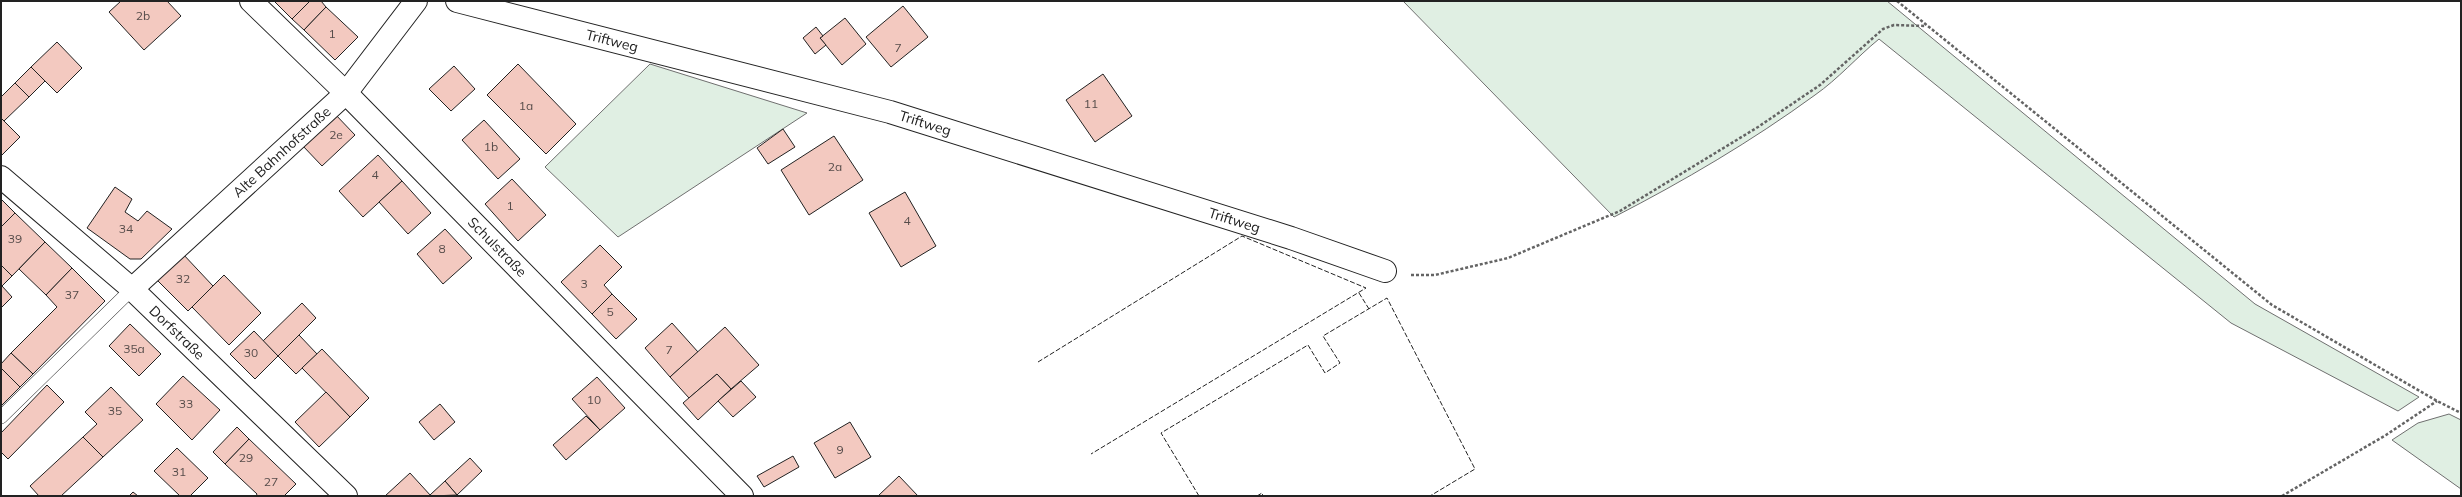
<svg xmlns="http://www.w3.org/2000/svg" width="2462" height="497" font-family="Mulish,sans-serif">
<rect width="100%" height="100%" fill="#fff"/>
<g fill="#e0efe3" stroke="#6f6f6f">
<path d="M1403 1H1887L2255 304 2419 397 2398 411 2231 323 1879 39C1857 57 1838 79 1815 95 1752 141 1684 181 1614 217Z"/>
<polygon points="650,64 807,113 618,237 545,167"/>
<polygon points="2449,414 2461,420 2461,489 2392,440 2418,423"/>
</g>
<g fill="#f3c9c0" stroke="#222">
<polygon points="121,1 167,1 181,16 144,50 109,12"/>
<polygon points="274,1 310,1 292,19"/>
<polygon points="310,1 321,1 326,7 304,30 292,19"/>
<polygon points="903,6 928,37 891,67 866,37"/>
<polygon points="326,7 358,37 335,60 304,30"/>
<polygon points="845,18 866,44 842,65 820,38"/>
<polygon points="816,27 823,36 820,38 826,45 815,54 803,38"/>
<polygon points="57,42 82,68 57,93 31,67"/>
<polygon points="518,64 576,124 546,154 487,95"/>
<polygon points="454,66 475,89 451,111 429,89"/>
<polygon points="31,67 45,81 29,97 15,83"/>
<polygon points="1103,74 1132,116 1095,142 1066,100"/>
<polygon points="15,83 29,97 4,121 1,118 1,97"/>
<polygon points="334,113 355,135 322,166 302,145"/>
<polygon points="1,118 20,137 1,156"/>
<polygon points="484,120 520,159 498,179 462,140"/>
<polygon points="783,129 795,147 768,164 757,148"/>
<polygon points="834,136 863,180 809,215 781,170"/>
<polygon points="378,155 402,181 363,217 339,191"/>
<polygon points="512,179 546,215 518,241 485,204"/>
<polygon points="402,181 431,213 408,234 379,202"/>
<polygon points="115,187 132,199 125,212 138,221 147,211 172,229 141,259 130,259 87,228"/>
<polygon points="905,192 936,246 901,267 869,213"/>
<polygon points="1,199 15,213 1,227"/>
<polygon points="15,213 45,242 12,276 1,265 1,227"/>
<polygon points="445,229 472,258 443,284 417,254"/>
<polygon points="45,242 72,268 46,295 19,269"/>
<polygon points="600,245 622,267 604,285 612,294 592,314 561,282"/>
<polygon points="182,253 213,286 188,311 156,279"/>
<polygon points="1,265 12,276 1,287"/>
<polygon points="72,268 105,301 33,374 11,353 57,307 46,295"/>
<polygon points="224,275 261,313 229,345 192,307"/>
<polygon points="2,286 12,297 1,308 1,287"/>
<polygon points="612,294 637,319 616,339 592,314"/>
<polygon points="302,303 316,318 278,356 263,341"/>
<polygon points="672,323 698,352 670,377 645,348"/>
<polygon points="130,324 161,354 139,376 109,346"/>
<polygon points="725,327 759,365 731,389 717,374 689,398 670,377"/>
<polygon points="254,331 278,356 255,379 230,354"/>
<polygon points="299,335 317,354 296,374 278,356"/>
<polygon points="322,349 369,398 350,417 302,368"/>
<polygon points="11,353 33,374 20,387 1,368 1,364"/>
<polygon points="1,368 20,387 1,406"/>
<polygon points="717,374 731,389 698,420 683,403"/>
<polygon points="183,376 220,410 192,440 156,404"/>
<polygon points="597,377 625,408 600,430 572,399"/>
<polygon points="741,381 756,397 733,417 718,401"/>
<polygon points="47,385 64,402 8,459 1,452 1,433"/>
<polygon points="111,387 143,420 103,457 83,437 97,424 85,412"/>
<polygon points="326,392 350,417 319,447 295,422"/>
<polygon points="440,404 455,422 434,440 419,422"/>
<polygon points="586,416 600,430 566,460 553,445"/>
<polygon points="850,422 871,457 835,478 814,443"/>
<polygon points="237,427 249,439 225,464 213,452"/>
<polygon points="83,437 103,457 61,496 39,496 30,486"/>
<polygon points="249,439 296,484 284,496 256,496 257,494 225,464"/>
<polygon points="177,448 208,478 190,496 180,496 154,471"/>
<polygon points="793,456 799,467 764,487 757,476"/>
<polygon points="470,458 482,471 457,495 445,481"/>
<polygon points="410,473 431,496 385,496"/>
<polygon points="899,476 918,496 878,496"/>
<polygon points="445,481 457,495 431,496 430,495"/>
<polygon points="133,492 138,496 129,496"/>
</g>
<g fill="none" stroke-linecap="round" stroke-linejoin="round">
<g stroke="#222" stroke-width="14">
<polyline id="service" points="1,417 132,289"/>
</g>
<g stroke="#222" stroke-width="24">
<g id="minor">
<path id="s1" d="M251 1 346 93 742 496"/>
<path id="s2" d="M457 1 890 112 1291 238 1385 271"/>
<path id="s3" d="M132 289 346 93 416 1"/>
</g>
</g>
<g stroke="#222" stroke-width="24">
<g id="tertiary">
<path id="s4" d="M1 177 132 289 346 496"/>
</g>
</g>
<g stroke="#646464" stroke-width="2.5" stroke-dasharray="3 2" stroke-linecap="butt">
<polyline points="1897,1 2272,305 2437,401 2461,413"/>
<polyline points="1411,275 1435,275 1508,258 1620,211 1758,127 1820,85 1883,29 1894,25 1926,26"/>
<polyline points="2282,496 2386,435 2437,401"/>
</g>
<use href="#service" stroke="#fff" stroke-width="13"/>
<use href="#minor" stroke="#fff" stroke-width="22"/>
<use href="#tertiary" stroke="#fff" stroke-width="22"/>
<g stroke="#222" stroke-width="1" stroke-dasharray="5 2" stroke-linecap="butt">
<polyline points="1359,293 1369,309"/>
<polyline points="1038,362 1242,236 1366,288 1091,454"/>
<polyline points="1199,496 1161,433 1308,345 1325,373 1340,363 1323,336 1387,298 1475,469 1430,496"/>
<polyline points="1257,496 1262,493 1263,496"/>
</g>
</g>
<g text-anchor="middle" dominant-baseline="central" stroke-width="3" stroke-linejoin="round" paint-order="stroke">
<g font-size="12" fill="#564c4a">
<text x="143" y="15">2b</text>
<text x="332" y="33">1</text>
<text x="898" y="47">7</text>
<text x="1091" y="103">11</text>
<text x="526" y="105">1a</text>
<text x="336" y="134">2e</text>
<text x="491" y="146">1b</text>
<text x="835" y="166">2a</text>
<text x="375" y="174">4</text>
<text x="510" y="205">1</text>
<text x="907" y="220">4</text>
<text x="126" y="228">34</text>
<text x="15" y="238">39</text>
<text x="442" y="248">8</text>
<text x="183" y="278">32</text>
<text x="584" y="283">3</text>
<text x="72" y="294">37</text>
<text x="610" y="311">5</text>
<text x="134" y="348">35a</text>
<text x="669" y="349">7</text>
<text x="251" y="352">30</text>
<text x="594" y="399">10</text>
<text x="186" y="403">33</text>
<text x="115" y="410">35</text>
<text x="840" y="449">9</text>
<text x="246" y="457">29</text>
<text x="179" y="471">31</text>
<text x="271" y="481">27</text>
</g>
<g font-size="14" fill="#222" stroke="#fff">
<text stroke="none"><textPath href="#s2" startOffset="160">Triftweg</textPath></text>
<text stroke="none"><textPath href="#s2" startOffset="484">Triftweg</textPath></text>
<text stroke="none"><textPath href="#s3" startOffset="203">Alte Bahnhofstraße</textPath></text>
<text stroke="none"><textPath href="#s2" startOffset="808">Triftweg</textPath></text>
<text stroke="none"><textPath href="#s1" startOffset="348">Schulstraße</textPath></text>
<text stroke="none"><textPath href="#s4" startOffset="235">Dorfstraße</textPath></text>
</g>
</g>
<rect width="2462" height="497" fill="none" stroke="#222222" stroke-width="4"/>
</svg>
